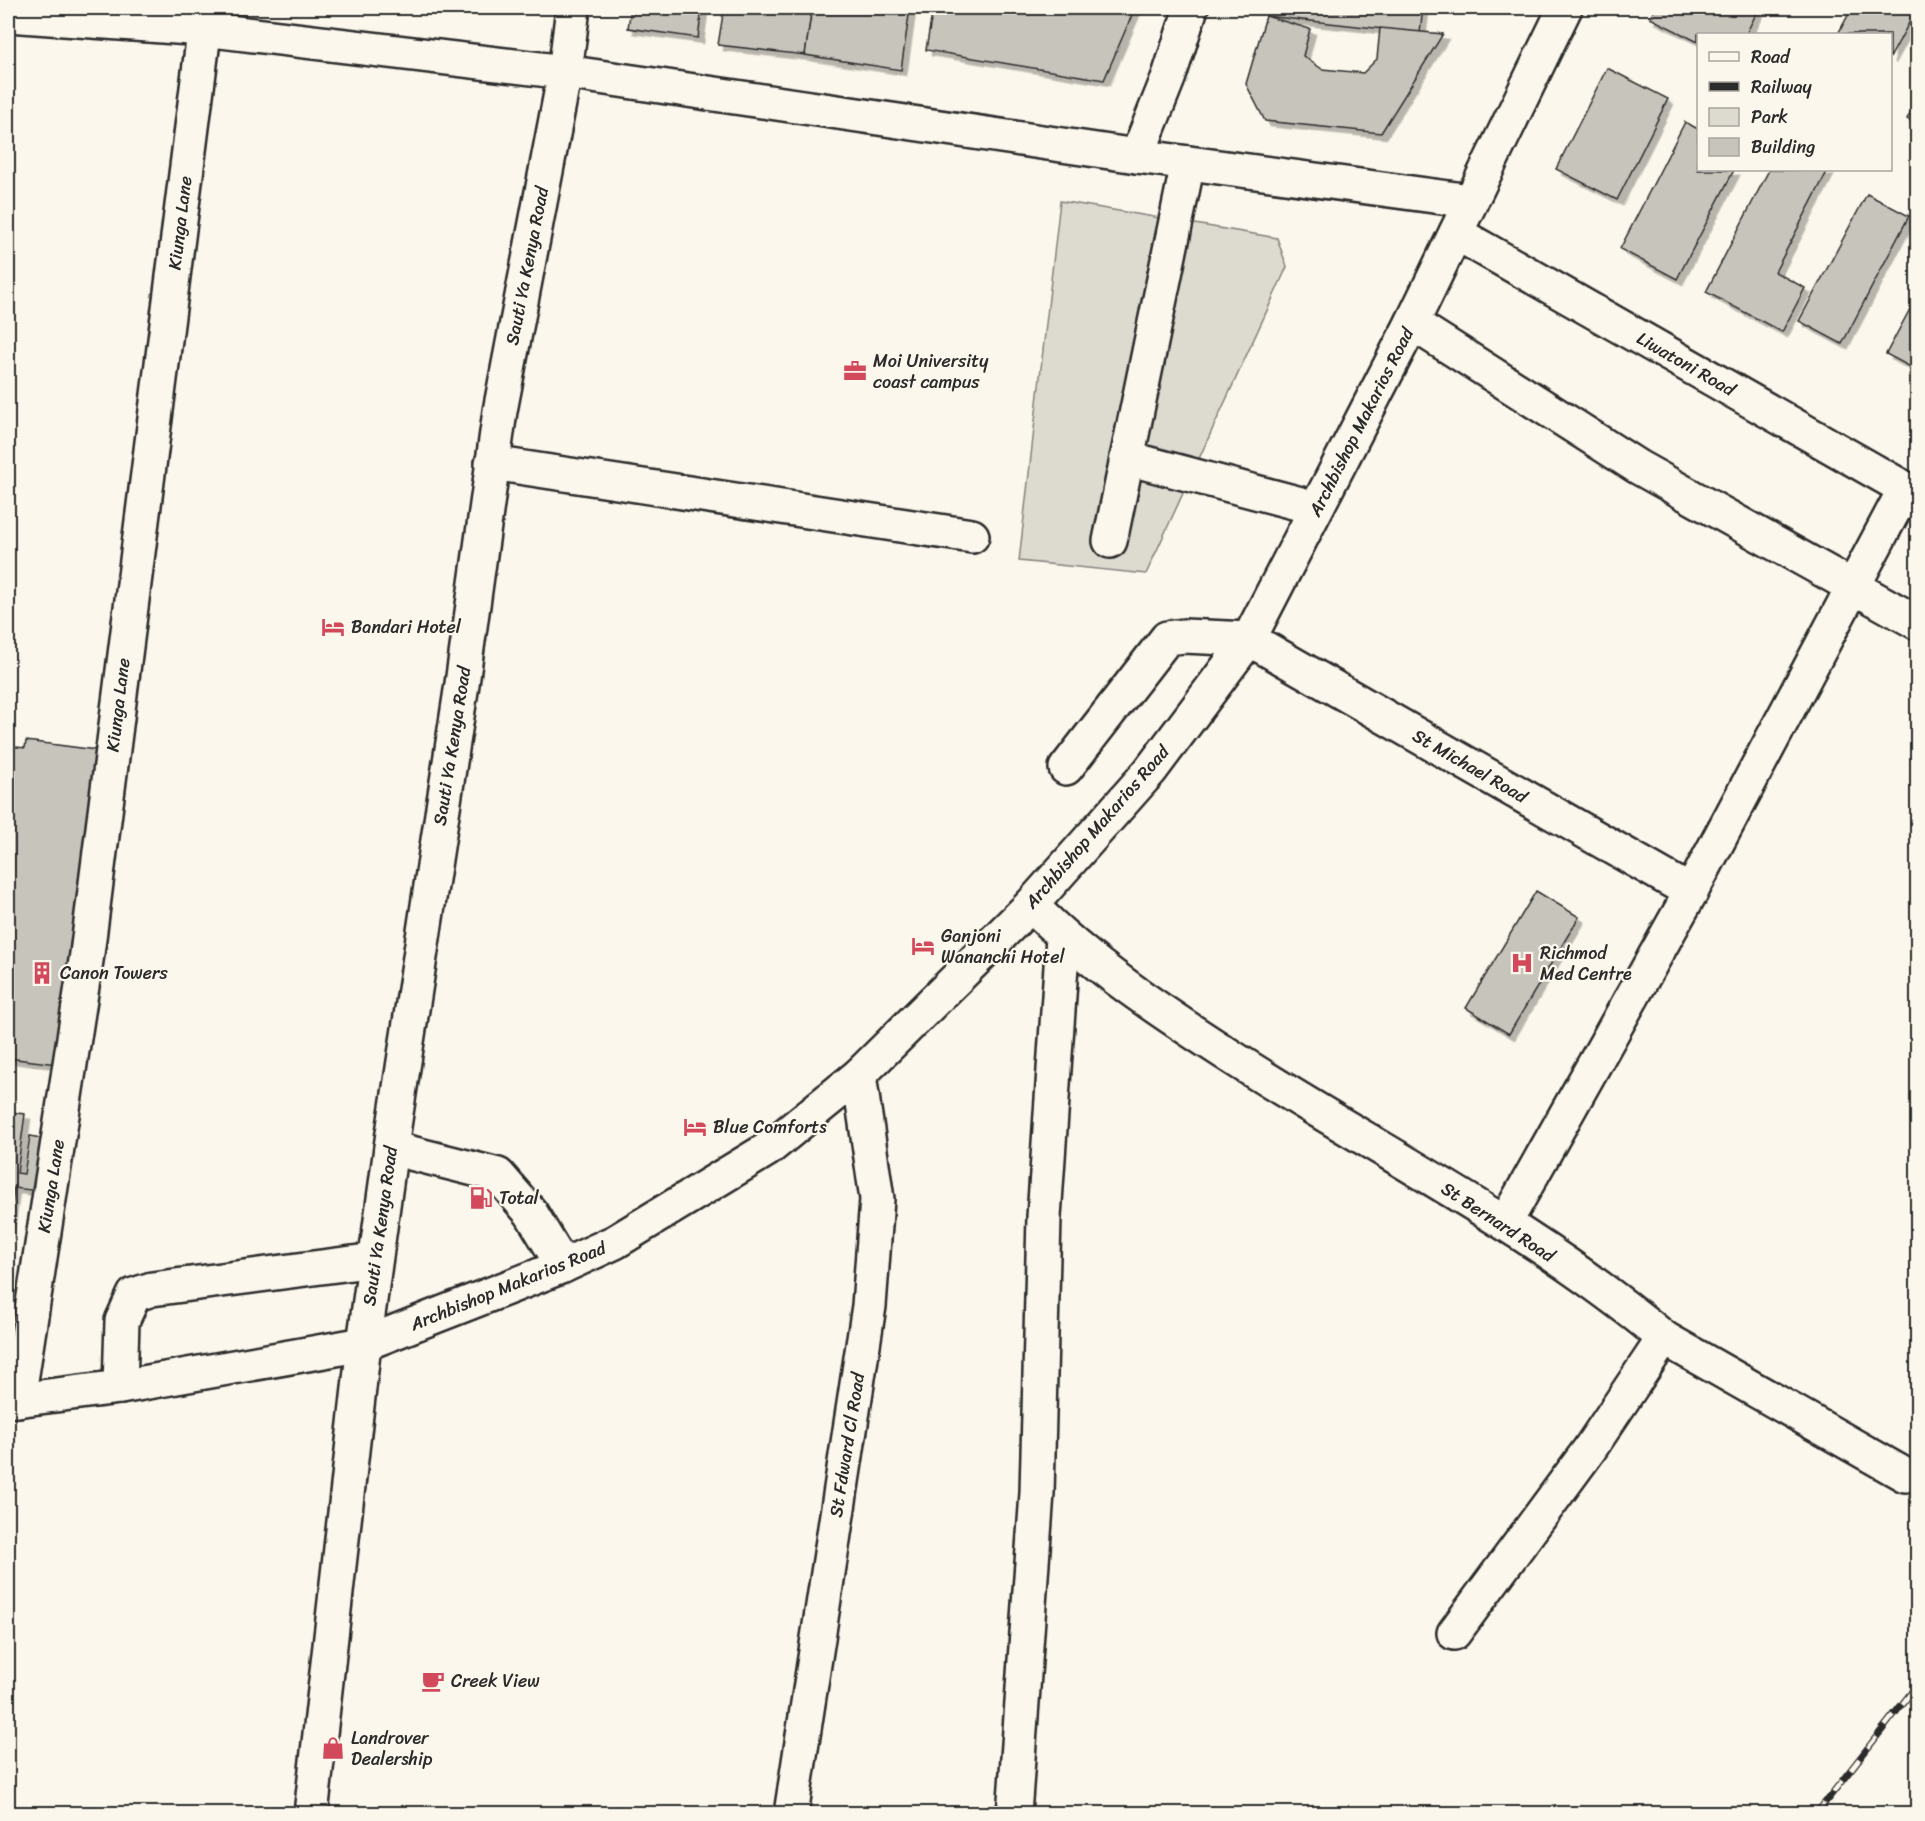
<svg xmlns="http://www.w3.org/2000/svg" width="1925" height="1821" font-family="Sriracha,sans-serif">
<defs>
<filter id="shadow"><feDropShadow dx="5.5" dy="5.5" stdDeviation="0" flood-color="#0004"/></filter>
</defs>
<rect width="100%" height="100%" fill="#fbf7ec"/>
<filter id="ink" filterUnits="userSpaceOnUse"><feTurbulence type="fractalNoise" baseFrequency=".0167" numOctaves="2"/><feDisplacementMap in="SourceGraphic" scale="12" xChannelSelector="R" yChannelSelector="G"/><feConvolveMatrix kernelMatrix="1 2 1 2 8 2 1 2 1" color-interpolation-filters="sRGB"/></filter>
<g filter="url(#ink)">
<polygon fill="#dddad0" stroke="#84827e" stroke-width="1.5" points="1060,201 1277,238 1287,267 1146,574 1019,561"/>
<g fill="#c7c4bc" stroke="#2b2b2b" stroke-width="1.5" filter="url(#shadow)">
<polygon points="631,8 702,8 698,38 628,28"/>
<polygon points="724,8 812,8 805,55 718,45"/>
<polygon points="812,8 910,8 901,70 805,55"/>
<polygon points="933,8 1135,8 1104,80 926,50"/>
<polygon points="1267,8 1423,8 1420,33 1266,16"/>
<polygon points="1655,8 1759,8 1746,34 1698,34 1698,42 1650,18"/>
<polygon points="1852,8 1917,8 1890,58 1890,34 1838,34"/>
<polygon points="1266,16 1310,29 1303,56 1322,69 1363,73 1377,59 1380,28 1443,34 1381,133 1265,121 1246,84"/>
<polygon points="1607,68 1668,99 1617,200 1556,169"/>
<polygon points="1918,98 1918,125 1907,119"/>
<polygon points="1685,122 1698,129 1698,170 1734,170 1677,279 1620,249"/>
<polygon points="1769,170 1828,170 1775,272 1805,288 1782,332 1706,292"/>
<polygon points="1867,194 1909,216 1842,344 1799,321"/>
<polygon points="1918,294 1918,371 1886,354"/>
<polygon points="26,741 104,751 65,1065 8,1058 8,746 25,748"/>
<polygon points="1536,891 1579,917 1509,1034 1466,1008"/>
<polygon points="8,1112 25,1114 17,1173 24,1174 30,1136 46,1139 39,1191 14,1188 8,1233"/>
</g>
<g fill="none" stroke-linecap="round" stroke-linejoin="round">
<g stroke="#2b2b2b" stroke-width="38">
<g id="minor">
<polyline points="8,15 204,29 565,72 1137,156 1471,201"/>
<polyline points="1137,156 1169,76 1191,8"/>
<polyline points="1456,233 1918,496"/>
<polyline points="1412,323 1638,467 1918,623"/>
<polyline points="1127,458 1316,508"/>
<polyline points="492,463 972,536"/>
<polyline points="1110,541 1188,163"/>
<polyline points="1066,768 1167,638 1184,636 1249,639 1691,892"/>
<path d="M1031 905C1089 964 1160 1011 1230 1056 1374 1149 1532 1227 1664 1338L1589 1450 1454 1633"/>
<polyline points="391,1148 498,1175 531,1213 563,1266"/>
<polyline points="1505,1223 1691,892 1905,489"/>
<polyline points="1664,1338 1905,1475"/>
<polyline points="120,1387 122,1321 134,1295 152,1289 375,1260"/>
<polyline points="18,1400 87,954 207,9"/>
<polyline points="8,1401 120,1387 364,1344 563,1266 615,1242 768,1149 859,1075 1031,905 1150,771 1249,639 1412,323 1565,8"/>
<polyline points="311,1814 364,1344 393,1133 462,684 500,411 565,72 573,8"/>
<polyline points="791,1814 869,1306 877,1199 859,1075"/>
<polyline points="1014,1814 1037,1493 1044,1217 1063,937"/>
</g>
</g>
<use href="#minor" stroke="#fbf7ec" stroke-width="33"/>
<g stroke="#2b2b2b" stroke-width="7">
<polyline id="rail" points="1816,1814 1918,1684"/>
</g>
<use href="#rail" stroke="#fbf7ec" stroke-width="4.5" stroke-dasharray="14" stroke-linecap="butt"/>
</g>
</g>
<defs>
<g id="office-bare" transform="scale(1.8)"><path d="M-6-3h4V-5.5h4V-3h4V5H-6ZM-1-4.5V-3h2v-1.5ZM-6 0V1H6V0Z" fill="#d1495b" stroke="#fbf7ec" stroke-width="2.5" paint-order="stroke"/></g>
<g id="hotel-bare" transform="scale(1.8)"><path d="M-6-4.5h1.5V1H6V5H4.5V3h-9V5H-6ZM-4 0a1.8 1.8 0 1 1 3.6 0ZM.5 0V-2.5h3Q6-2.5 6 0Z" fill="#d1495b" stroke="#fbf7ec" stroke-width="2.5" paint-order="stroke"/></g>
<g id="hospital-bare" transform="scale(1.8)"><path d="M-5-5h3v3.5h4V-5h3V5h-3V1.5h-4V5h-3Z" fill="#d1495b" stroke="#fbf7ec" stroke-width="2.5" paint-order="stroke"/></g>
<g id="building-bare" transform="scale(1.8)"><path d="M-4-6H4V6H1V3H-1V6H-4ZM-2.5-4.3h1.7v1.8h-1.7ZM.8-4.3h1.7v1.8H.8ZM-2.5-1h1.7V.8h-1.7ZM.8-1h1.7V.8H.8Z" fill="#d1495b" stroke="#fbf7ec" stroke-width="2.5" paint-order="stroke"/></g>
<g id="fuel-bare" transform="scale(1.8)"><path d="M-5.5-6h7V0h2V4h1.3V-2.5L3-4.5l.8-.8L6-3V5H2.5V1h-1V6h-7ZM-4.2-4.7v3.2H.2V-4.7Z" fill="#d1495b" stroke="#fbf7ec" stroke-width="2.5" paint-order="stroke"/></g>
<g id="cafe-bare" transform="scale(1.8)"><path d="M-5.5-4.5H6V0H3Q3 3.5 0 3.5H-2.5Q-5.5 3.5-5.5 0ZM3-3.2v2h1.7v-2ZM-6 4.5H4V6H-6Z" fill="#d1495b" stroke="#fbf7ec" stroke-width="2.5" paint-order="stroke"/></g>
<g id="shop-bare" transform="scale(1.8)"><path d="M-5-2.5h2.3a2.7 3.5 0 0 1 5.4 0H5L5.5 6h-11ZM-1.5-2.5h3a1.5 2.3 0 0 0-3 0Z" fill="#d1495b" stroke="#fbf7ec" stroke-width="2.5" paint-order="stroke"/></g>
</defs>
<g fill-rule="evenodd">
<use href="#office-bare" x="855" y="371"/>
<use href="#hotel-bare" x="333" y="627"/>
<use href="#hotel-bare" x="923" y="946"/>
<use href="#hospital-bare" x="1522" y="963"/>
<use href="#building-bare" x="42" y="973"/>
<use href="#hotel-bare" x="695" y="1127"/>
<use href="#fuel-bare" x="481" y="1198"/>
<use href="#cafe-bare" x="433" y="1681"/>
<use href="#shop-bare" x="333" y="1748"/>
</g>
<g text-anchor="middle" dominant-baseline="central" stroke-width="4.5" stroke-linejoin="round" paint-order="stroke">
<g font-size="18" fill="#2b2b2b" stroke="#fbf7ec">
<text transform="translate(180 223) rotate(-83)">Kiunga Lane</text>
<text transform="translate(527 266) rotate(-79)">Sauti Ya Kenya Road</text>
<text transform="translate(1686 364) rotate(30)">Liwatoni Road</text>
<text transform="translate(1361 422) rotate(-63)">Archbishop Makarios Road</text>
<text transform="translate(118 705) rotate(-83)">Kiunga Lane</text>
<text transform="translate(452 746) rotate(-81)">Sauti Ya Kenya Road</text>
<text transform="translate(1470 766) rotate(30)">St Michael Road</text>
<text transform="translate(1097 827) rotate(-49)">Archbishop Makarios Road</text>
<text transform="translate(51 1186) rotate(-81)">Kiunga Lane</text>
<text transform="translate(1498 1222) rotate(33)">St Bernard Road</text>
<text transform="translate(380 1226) rotate(-82)">Sauti Ya Kenya Road</text>
<text transform="translate(508 1286) rotate(-22)">Archbishop Makarios Road</text>
<text transform="translate(847 1445) rotate(-81)">St Fdward Cl Road</text>
</g>
<g font-size="18" fill="#2b2b2b" stroke="#fbf7ec" text-anchor="start">
<text x="873" y="361">Moi University<tspan x="873" dy="21">coast campus</tspan></text>
<text x="351" y="627">Bandari Hotel</text>
<text x="941" y="936">Ganjoni<tspan x="941" dy="21">Wananchi Hotel</tspan></text>
<text x="1540" y="953">Richmod<tspan x="1540" dy="21">Med Centre</tspan></text>
<text x="60" y="973">Canon Towers</text>
<text x="713" y="1127">Blue Comforts</text>
<text x="499" y="1198">Total</text>
<text x="451" y="1681">Creek View</text>
<text x="351" y="1738">Landrover<tspan x="351" dy="21">Dealership</tspan></text>
</g>
</g>
<rect width="1925" height="1821" fill="none" stroke="#fbf7ec" stroke-width="30"/>
<rect x="15" y="15" width="1895" height="1791" fill="none" stroke="#2b2b2b" stroke-width="2" filter="url(#ink)"/>
<rect x="1697" y="33" width="195" height="138" fill="#fbf7ec" stroke="#a8a59f" stroke-width="1.5"/>
<rect x="1709" y="52" width="30" height="9" fill="#fbf7ec" stroke="#a8a59f" stroke-width="1.5"/>
<text x="1751" y="63" font-size="18" fill="#2b2b2b">Road</text>
<rect x="1709" y="82" width="30" height="9" fill="#2b2b2b" stroke="#a8a59f" stroke-width="1.5"/>
<text x="1751" y="93" font-size="18" fill="#2b2b2b">Railway</text>
<rect x="1709" y="108" width="30" height="18" fill="#dddad0" stroke="#a8a59f" stroke-width="1.5"/>
<text x="1751" y="123" font-size="18" fill="#2b2b2b">Park</text>
<rect x="1709" y="138" width="30" height="18" fill="#c7c4bc" stroke="#a8a59f" stroke-width="1.5"/>
<text x="1751" y="153" font-size="18" fill="#2b2b2b">Building</text>
</svg>
